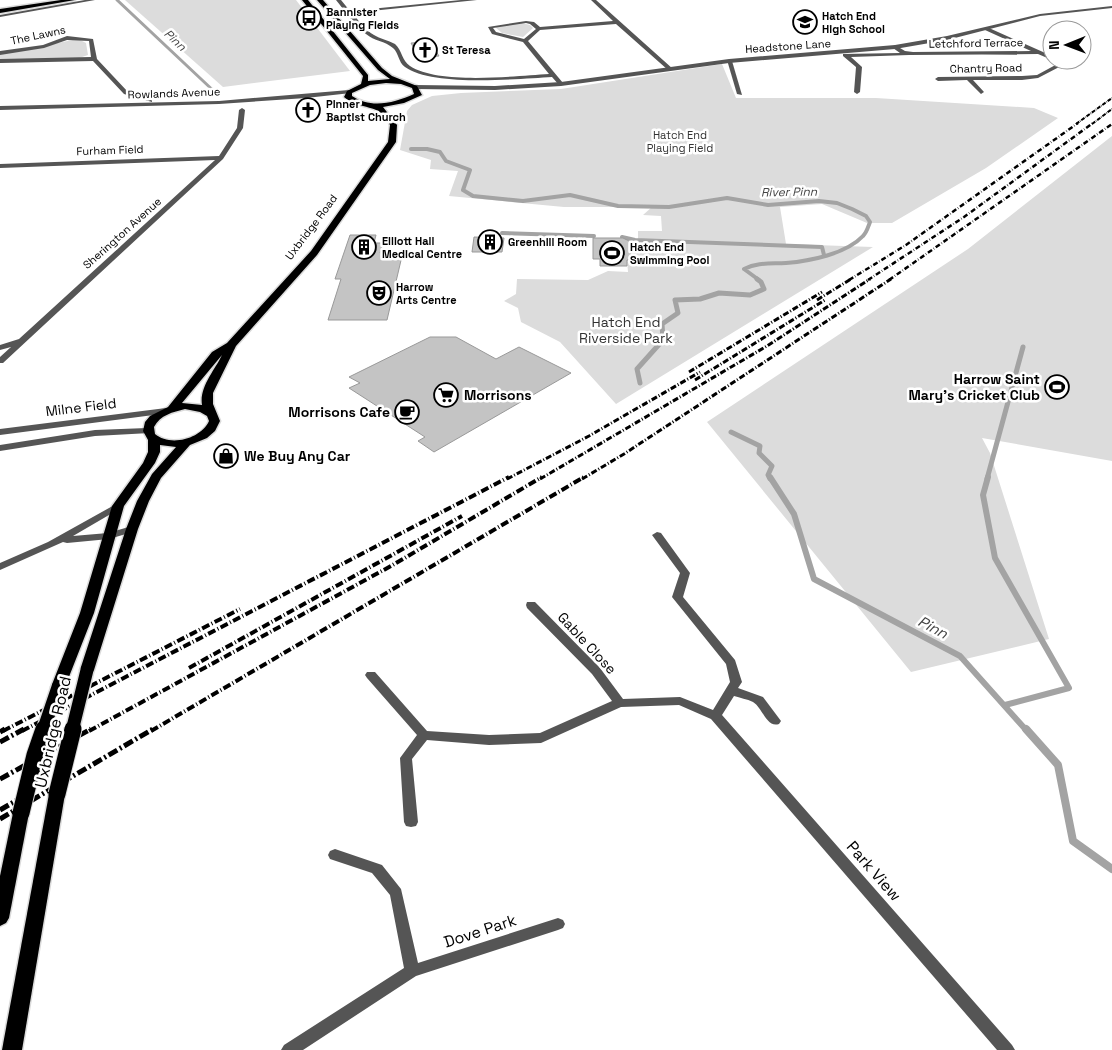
<svg xmlns="http://www.w3.org/2000/svg" width="1112" height="1050" font-family="'Space Grotesk',sans-serif">
<rect width="100%" height="100%" fill="#fff"/>
<g fill="#dcdcdc">
<polygon points="125,0 296,0 350,71 223,87"/>
<polygon points="522,23 530,25 533,28 523,37 502,33 495,27"/>
<polygon points="78,39 86,43 88,55 79,58 0,60 0,54"/>
<polygon points="722,64 736,98 876,98 1034,108 1058,118 986,168 892,223 867,223 822,204 780,207 786,244 873,247 616,404 560,342 521,322 518,308 504,301 516,294 517,279 588,280 608,271 628,272 627,260 631,259 630,247 638,247 638,231 662,231 661,216 643,215 652,207 564,207 449,196 458,171 430,169 431,160 400,150 407,111 412,105 432,96 461,93 561,89"/>
<polygon points="1112,136 1112,461 982,438 990,453 1049,639 911,672 707,422 968,249"/>
</g>
<g fill="none" stroke-linecap="round" stroke-linejoin="round">
<polyline stroke="#a3a3a3" stroke-width="3" points="117,0 218,95"/>
<g stroke="#a3a3a3" stroke-width="4">
<path d="M411 149H427L440 152 446 161 470 170 463 190 473 196 523 201 570 195 618 206 669 207 727 198 768 205 819 201 837 203 852 209 866 216 870 222C868 227 867 232 863 236 846 254 810 261 786 263 771 264 758 262 744 269L759 280"/>
<polyline points="502,233 594,236"/>
<polyline points="622,237 635,240 822,247 824,255"/>
</g>
<g stroke="#a3a3a3" stroke-width="5">
<polyline points="640,383 637,369 663,340 662,324 678,313 675,300 700,299 719,293 750,295 764,289 761,282 757,279"/>
<polyline points="731,432 760,446 759,453 772,466 768,475 770,479"/>
<polyline points="987,479 1023,347"/>
</g>
<g stroke="#a3a3a3" stroke-width="6">
<polyline points="770,477 794,514 814,579 960,656 1027,731"/>
<polyline points="988,477 983,495 995,558 1069,688 1005,705"/>
</g>
<polyline stroke="#a3a3a3" stroke-width="8" points="1026,729 1058,765 1073,841 1112,869"/>
</g>
<g fill="#c4c4c4" stroke="#999">
<polygon points="430,42 439,56 419,58 411,43"/>
<polygon points="350,235 376,235 374,243 383,243 380,253 399,253 398,255 402,256 387,320 328,320 341,279 335,279"/>
<polygon points="474,237 504,238 502,252 472,252"/>
<polygon points="593,238 623,238 629,241 631,260 627,260 627,266 600,266 600,259 593,259"/>
<polygon points="430,337 456,337 496,359 519,347 571,373 434,452 418,441 425,437 349,388 360,383 349,377"/>
</g>
<g fill="none" stroke-linecap="round" stroke-linejoin="round">
<g stroke="#dbdbdb" stroke-width="3">
<g id="primary">
<polygon points="61,0 75,0 0,13 0,9"/>
<path d="M302 0H308L368 75V81L390 79 378 70 317 0H323L382 68 392 76 417 86 422 95 404 103 383 107 397 125 396 142 317 255 236 346 213 393V404L220 421 215 431 207 438 190 445 161 478 149 501 138 529 94 670 92 674 87 675 82 674 80 670 126 529 137 501 152 474 176 447 160 445V452L155 463 124 506 94 613 65 687 63 691 58 692 53 691 51 687 80 613 112 506 143 463 148 452V440L143 431 145 422 150 416 168 407 212 352 227 343 311 251 388 142 390 125C379 101 361 112 344 97L347 91 361 84 363 76ZM386 83 401 84 412 88 414 94C394 103 371 109 352 96V93L370 85ZM222 355C215 370 199 387 202 405L182 403ZM185 409 200 412 207 416 209 421C201 439 170 447 155 434L154 427C160 415 173 412 185 409Z"/>
<polygon points="57,788 63,789 65,794 22,1050 2,1050 49,794 51,789"/>
<polygon points="21,806 27,808 29,813 9,918 6,923 0,926 0,876 13,813 15,808"/>
</g>
</g>
<g fill="#555" fill-rule="evenodd">
<polygon points="85,0 95,0 0,17 0,15"/>
<path d="M336 0H341L350 11 461 0H477L352 13C359 21 365 30 374 35 380 39 388 40 395 44 402 50 402 61 410 66 439 85 514 76 549 74L523 42 492 34 488 27 526 21 534 22 540 27 613 21 591 0H596L673 69 668 70 616 24 540 30 528 41 563 83V85H559L552 77C518 79 432 87 405 67 398 62 399 53 393 48 385 41 374 41 366 34 354 25 345 11 336 0ZM526 23 530 24 536 29 524 39 496 32 493 28Z"/>
<polygon points="985,28 989,28 1052,56 1052,60 1038,54 909,55 851,57 862,67 860,92 857,94 854,92 856,67 843,56 843,54 900,53 893,48 895,45 905,51 913,52 1031,51 985,30"/>
<polygon points="67,36 93,39 97,59 128,92 152,100 152,102 124,94 93,61 0,63 0,59 91,57 89,41 67,40 44,48 0,55 0,51 43,45"/>
<polygon points="727,60 732,61 742,95 737,94"/>
<polygon points="1061,62 1064,64 1063,65 1038,78 1022,80 973,80 984,92 981,94 967,80 938,81 935,79 938,77 1022,76 1037,75"/>
<polygon points="349,90 351,91 351,93 306,98 219,104 0,110 0,106 219,101"/>
<polygon points="242,108 245,110 243,128 223,159 3,363 0,363 0,357 11,347 0,350 0,345 19,339 215,160 0,168 0,164 219,156 237,128 239,110"/>
<polygon points="166,408 170,411 169,413 0,435 0,429"/>
<polygon points="147,428 150,429 152,431 150,433 95,436 0,451 0,445 95,430"/>
<polygon points="118,503 121,504 123,506 121,508 73,536 108,533 132,526 137,529 136,531 109,539 67,543 63,542 0,570 0,563 48,542"/>
<path d="M657 532 661 533 690 573 683 597 735 660 742 682 738 688 763 697 781 721 779 724C766 728 763 708 753 702 747 699 740 698 734 696L722 715 1012 1045 1015 1050H997L711 719 679 705 621 707 541 743 489 745 427 740 412 759 418 822 416 826 411 827 406 826 404 822 400 758 417 735 367 678 365 675 367 672H375L427 731 489 735 540 733 612 701 592 674 527 608 526 605 527 602H535L600 668 623 699 680 697 713 710 730 682 726 664 672 597 680 573 652 535Z"/>
<polygon points="335,849 382,865 401,889 418,963 558,918 563,920 565,924 563,928 558,930 416,976 303,1050 281,1050 284,1045 404,968 390,895 372,873 330,859 328,855 330,851"/>
</g>
<polygon fill="#555" fill-rule="evenodd" points="1112,6 1112,8 1040,16 947,40 895,49 729,63 561,86 495,90 415,89 412,87 415,85 495,86 561,82 729,59 895,45 947,36 1040,14"/>
<use href="#primary" fill="#000" fill-rule="evenodd"/>
<g stroke="#000" stroke-width="2" stroke-dasharray="4 1 0.5 1" stroke-linecap="butt">
<polyline points="1076,124 1112,98"/>
<polyline points="1092,124 1112,109"/>
</g>
<g stroke="#000" stroke-width="2.5" stroke-dasharray="5 2 0.5 2" stroke-linecap="butt">
<polyline points="849,280 906,245 1078,123"/>
<polyline points="868,280 964,217 1093,123"/>
<polyline points="889,280 1112,124"/>
</g>
<g stroke="#000" stroke-width="3" stroke-dasharray="6 2 1 2" stroke-linecap="butt">
<polyline points="817,300 851,279"/>
<polyline points="689,372 822,292"/>
<polyline points="695,380 825,300"/>
<polyline points="507,479 589,436 700,372"/>
<polyline points="540,479 767,346 870,279"/>
<polyline points="582,479 624,454 891,279"/>
</g>
<g stroke="#000" stroke-width="4" stroke-dasharray="8 2.5 1 2.5" stroke-linecap="butt">
<polyline points="189,668 462,516"/>
<polyline points="3,731 240,609"/>
<polyline points="22,731 509,477"/>
<polyline points="89,731 391,566 542,477"/>
<polyline points="151,731 584,477"/>
</g>
<g stroke="#000" stroke-width="5" stroke-dasharray="10 3 2 3" stroke-linecap="butt">
<polyline points="0,732 5,729"/>
<polyline points="0,742 24,729"/>
<polyline points="0,779 91,729"/>
<polyline points="0,810 33,791"/>
<polyline points="0,819 153,729"/>
</g>
<g stroke="#dbdbdb" stroke-width="16" stroke-linecap="butt">
<g id="primary-bridge-far1">
<polyline points="43,731 58,687"/>
<polyline points="72,731 87,670"/>
</g>
</g>
<g stroke="#dbdbdb" stroke-width="19" stroke-linecap="butt">
<g id="primary-bridge">
<polyline points="57,794 73,729"/>
<polyline points="21,813 35,755 44,729"/>
</g>
</g>
<use href="#primary-bridge-far1" stroke="#000" stroke-width="13"/>
<use href="#primary-bridge" stroke="#000" stroke-width="17"/>
</g>
<defs>
<g id="bus-ring" transform="scale(1.25)"><circle r="9.5" fill="#fff" stroke="#000" stroke-width="1.5"/><path d="M-5-6H5V4H4V6H2V4H-2V6H-4V4H-5ZM-3.5-4V0h7V-4ZM-3.5 1.2v1.5H-2V1.2ZM2 1.2v1.5H3.5V1.2Z" fill="#000"/></g>
<g id="school-ring" transform="scale(1.25)"><circle r="9.5" fill="#fff" stroke="#000" stroke-width="1.5"/><path d="M0-5L7-2L0 1L-7-2ZM-4 1L0 2.5L4 1V4Q0 6-4 4Z" fill="#000"/></g>
<g id="church-ring" transform="scale(1.25)"><circle r="9.5" fill="#fff" stroke="#000" stroke-width="1.5"/><path d="M-1.2-6h2.4v3.5h3.3v2.4h-3.3V6h-2.4V-.1h-3.3v-2.4h3.3Z" fill="#000"/></g>
<g id="building-ring" transform="scale(1.25)"><circle r="9.5" fill="#fff" stroke="#000" stroke-width="1.5"/><path d="M-4-6H4V6H1V3H-1V6H-4ZM-2.5-4.3h1.7v1.8h-1.7ZM.8-4.3h1.7v1.8H.8ZM-2.5-1h1.7V.8h-1.7ZM.8-1h1.7V.8H.8Z" fill="#000"/></g>
<g id="stadium-ring" transform="scale(1.25)"><circle r="9.5" fill="#fff" stroke="#000" stroke-width="1.5"/><path d="M0-5a6.5 5 0 1 0 0 10a6.5 5 0 1 0 0-10ZM-3.5-1.8h7v3.6h-7Z" fill="#000"/></g>
<g id="theatre-ring" transform="scale(1.25)"><circle r="9.5" fill="#fff" stroke="#000" stroke-width="1.5"/><path d="M-5-5.5Q0-4 5-5.5V0Q5 5 0 6Q-5 5-5 0ZM-3.3-2.5H-1v1.5H-3.3ZM1-2.5H3.3v1.5H1ZM-2.8 1Q0 5.5 2.8 1Z" fill="#000"/></g>
<g id="supermarket-ring" transform="scale(1.25)"><circle r="9.5" fill="#fff" stroke="#000" stroke-width="1.5"/><path d="M-6-5.5h2.5l.6 2H6L4.5 2H-2.5L-4.4-4H-6ZM-1.5 3.2a1.3 1.3 0 1 0 .1 0ZM3 3.2a1.3 1.3 0 1 0 .1 0Z" fill="#000"/></g>
<g id="cafe-ring" transform="scale(1.25)"><circle r="9.5" fill="#fff" stroke="#000" stroke-width="1.5"/><path d="M-5.5-4.5H6V0H3Q3 3.5 0 3.5H-2.5Q-5.5 3.5-5.5 0ZM3-3.2v2h1.7v-2ZM-6 4.5H4V6H-6Z" fill="#000"/></g>
<g id="shop-ring" transform="scale(1.25)"><circle r="9.5" fill="#fff" stroke="#000" stroke-width="1.5"/><path d="M-5-2.5h2.3a2.7 3.5 0 0 1 5.4 0H5L5.5 6h-11ZM-1.5-2.5h3a1.5 2.3 0 0 0-3 0Z" fill="#000"/></g>
</defs>
<g fill-rule="evenodd">
<use href="#bus-ring" x="309" y="18"/>
<use href="#school-ring" x="805" y="22"/>
<use href="#church-ring" x="425" y="50"/>
<use href="#church-ring" x="308" y="110"/>
<use href="#building-ring" x="490" y="242"/>
<use href="#building-ring" x="364" y="247"/>
<use href="#stadium-ring" x="612" y="253"/>
<use href="#theatre-ring" x="379" y="293"/>
<use href="#stadium-ring" x="1057" y="387"/>
<use href="#supermarket-ring" x="446" y="395"/>
<use href="#cafe-ring" x="407" y="412"/>
<use href="#shop-ring" x="226" y="456"/>
</g>
<g text-anchor="middle" dominant-baseline="central" stroke-width="5" stroke-linejoin="round" paint-order="stroke">
<g font-size="11" font-weight="bold" fill="#000" stroke="#fff" text-anchor="start">
<text x="326" y="12">Bannister<tspan x="326" dy="13">Playing Fields</tspan></text>
<text x="822" y="16">Hatch End<tspan x="822" dy="13">High School</tspan></text>
<text x="442" y="50">St Teresa</text>
<text x="326" y="104">Pinner<tspan x="326" dy="13">Baptist Church</tspan></text>
<text x="382" y="241">Elliott Hall<tspan x="382" dy="13">Medical Centre</tspan></text>
<text x="508" y="242">Greenhill Room</text>
<text x="630" y="247">Hatch End<tspan x="630" dy="13">Swimming Pool</tspan></text>
<text x="396" y="287">Harrow<tspan x="396" dy="13">Arts Centre</tspan></text>
</g>
<g font-size="11" fill="#000" stroke="#fff">
<text transform="translate(38 35) rotate(-12)">The Lawns</text>
<text transform="translate(976 43) rotate(-1)">Letchford Terrace</text>
<text transform="translate(788 46) rotate(-4)">Headstone Lane</text>
<text transform="translate(986 68) rotate(-1)">Chantry Road</text>
<text transform="translate(174 93) rotate(-2)">Rowlands Avenue</text>
<text transform="translate(110 150) rotate(-2)">Furham Field</text>
<text transform="translate(311 227) rotate(-53)">Uxbridge Road</text>
<text transform="translate(122 233) rotate(-42)">Sherington Avenue</text>
</g>
<g font-size="11" fill="#333" stroke="#fff">
<text x="680" y="135">Hatch End<tspan x="680" dy="13">Playing Field</tspan></text>
</g>
<g font-size="12" font-style="italic" fill="#444" stroke="#fff">
<text transform="translate(175 40) rotate(43)">Pinn</text>
<text transform="translate(789 192) rotate(-1)">River Pinn</text>
</g>
<g font-size="14" fill="#333" stroke="#fff">
<text x="626" y="322">Hatch End<tspan x="626" dy="16">Riverside Park</tspan></text>
</g>
<g font-size="14" font-weight="bold" fill="#000" stroke="#fff" text-anchor="end">
<text x="1040" y="379">Harrow Saint<tspan x="1040" dy="16">Mary's Cricket Club</tspan></text>
<text x="464" y="395" text-anchor="start">Morrisons</text>
<text x="390" y="412">Morrisons Cafe</text>
<text x="244" y="456" text-anchor="start">We Buy Any Car</text>
</g>
<g font-size="14" fill="#000" stroke="#fff">
<text transform="translate(81 407) rotate(-7)">Milne Field</text>
<text transform="translate(587 643) rotate(47)">Gable Close</text>
</g>
<g font-size="15" font-style="italic" fill="#444" stroke="#fff">
<text transform="translate(933 627) rotate(28)">Pinn</text>
</g>
<g font-size="16" fill="#000" stroke="#fff">
<text transform="translate(53 732) rotate(-77)">Uxbridge Road</text>
<text transform="translate(874 871) rotate(49)">Park View</text>
<text transform="translate(480 931) rotate(-18)">Dove Park</text>
</g>
</g>
<g transform="translate(1067 45) rotate(269)"><circle r="24" fill="#ffffff" stroke="#999999"/>
<path d="M0-4L9 19L0 12L-9 19Z" fill="#000000"/>
<text y="-8" font-size="14" font-weight="bold" text-anchor="middle" fill="#000000">N</text>
</g>
</svg>
